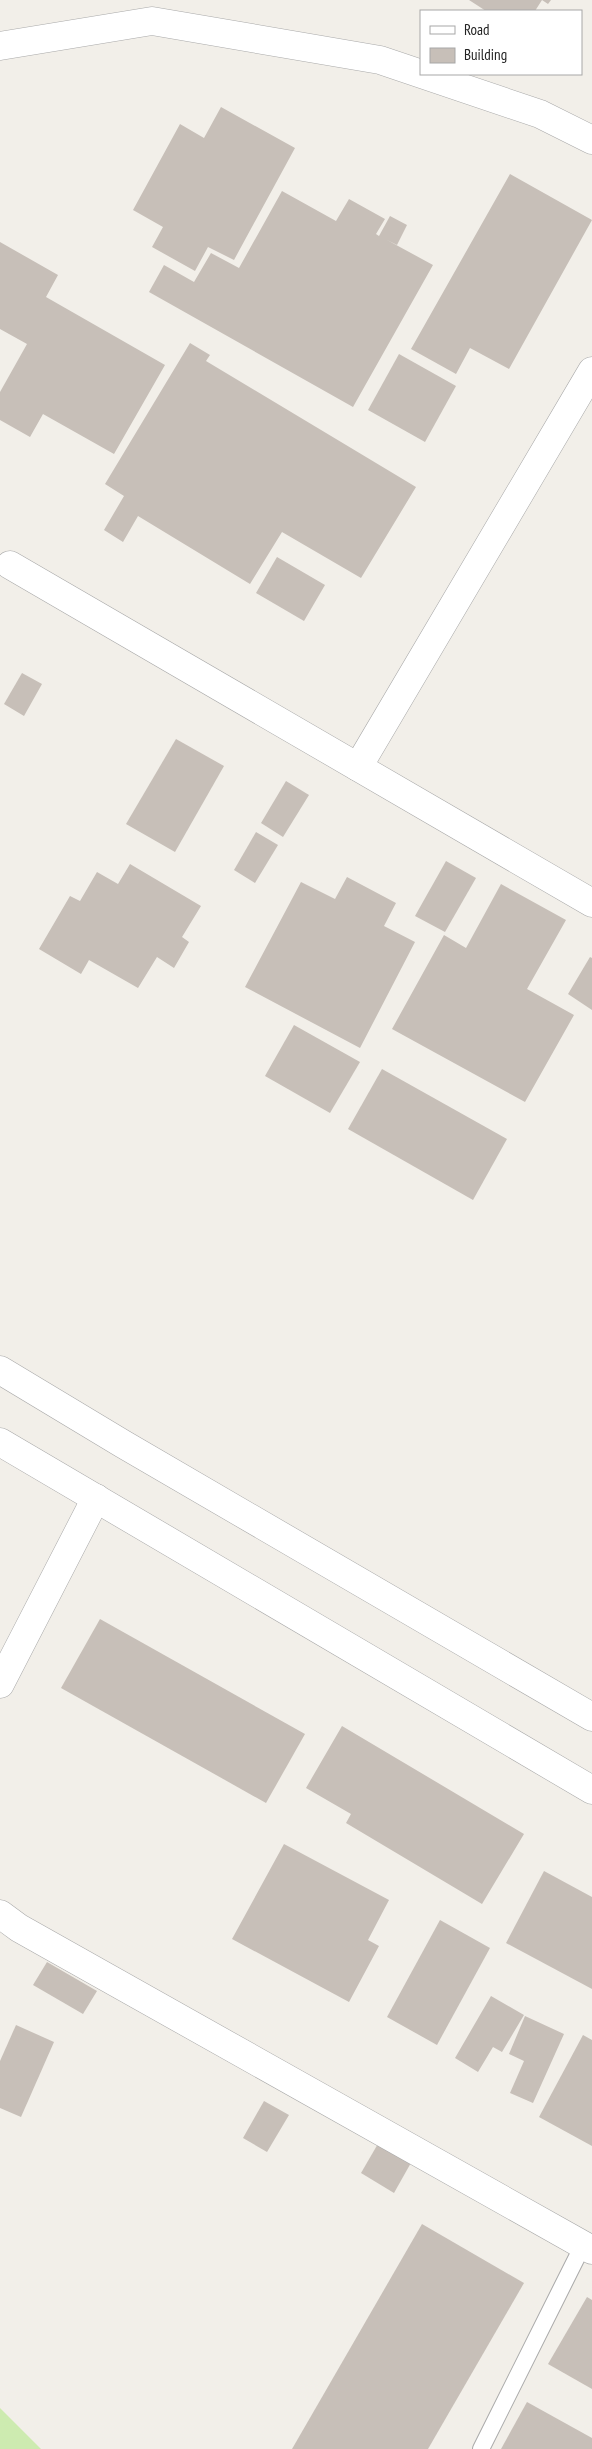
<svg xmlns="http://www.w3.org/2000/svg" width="592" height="2449" font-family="'PT Sans Narrow',sans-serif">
<rect width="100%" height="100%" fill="#f2efe9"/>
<polygon fill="#cdebb0" points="0,2408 41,2449 0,2449"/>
<g fill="#c7bfb8">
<polygon points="469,0 551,0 548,4 542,0 535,11 486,11"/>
<polygon points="221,107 295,148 234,260 208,247 195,271 152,247 163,227 133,210 180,124 204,138"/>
<polygon points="510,174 592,220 509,369 470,348 456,374 411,349"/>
<polygon points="282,191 336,221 349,199 385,219 376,234 379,236 390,216 407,225 397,245 387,240 433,265 353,407 149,292 164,265 194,282 211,253 239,268"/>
<polygon points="0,242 58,275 46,297 165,365 114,454 43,414 30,437 0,420 0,392 27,344 0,329"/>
<polygon points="190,343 210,355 206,361 416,487 361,578 282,532 250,584 138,516 123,542 104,530 124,496 105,484"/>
<polygon points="399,354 456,386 425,442 368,410"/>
<polygon points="277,557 325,585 304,621 256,593"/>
<polygon points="22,673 42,684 24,716 4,704"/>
<polygon points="176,739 224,766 175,852 126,824"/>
<polygon points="286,781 309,795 283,837 261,823"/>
<polygon points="256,832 278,845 255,883 234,870"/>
<polygon points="446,861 476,878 445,932 415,916"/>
<polygon points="130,864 201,906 182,937 189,942 174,968 157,957 138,988 89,960 81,974 39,949 70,896 80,901 97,872 118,884"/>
<polygon points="347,877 396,903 384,926 415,942 360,1048 245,987 301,882 335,899"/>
<polygon points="501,884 566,920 527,989 574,1015 525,1102 392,1029 444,935 466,948"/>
<polygon points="590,957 592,958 592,1010 568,994"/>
<polygon points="294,1025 360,1062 330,1113 265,1076"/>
<polygon points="382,1069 507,1139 473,1200 348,1129"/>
<polygon points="100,1619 305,1734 266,1803 61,1688"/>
<polygon points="342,1726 524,1834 482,1904 346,1823 351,1814 306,1788"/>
<polygon points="284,1844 389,1900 368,1940 379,1946 349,2002 232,1939"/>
<polygon points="544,1871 592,1897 592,1989 506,1943"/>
<polygon points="440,1920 490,1948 437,2045 387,2017"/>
<polygon points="47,1962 97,1991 83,2014 33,1985"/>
<polygon points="491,1996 524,2015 502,2052 493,2047 478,2072 455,2058"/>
<polygon points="525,2016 564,2034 533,2103 510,2093 524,2061 509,2054"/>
<polygon points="16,2025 54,2042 21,2117 0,2108 0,2061"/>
<polygon points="583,2035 592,2040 592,2146 539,2117"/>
<polygon points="264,2101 289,2115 267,2152 243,2138"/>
<polygon points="379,2142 412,2161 394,2193 361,2173"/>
<polygon points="422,2224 524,2283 428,2449 292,2449"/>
<polygon points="587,2297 592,2300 592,2389 548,2364"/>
<polygon points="527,2402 592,2438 592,2449 501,2449"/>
</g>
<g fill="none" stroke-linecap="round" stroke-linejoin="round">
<g stroke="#a9a9a9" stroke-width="18">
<polyline id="service" points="481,2449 583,2245"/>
</g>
<g stroke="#a9a9a9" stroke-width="29">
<g id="minor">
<polyline points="0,46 152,21 380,60 540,114 592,140"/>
<polyline points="10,565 592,903"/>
<polyline points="358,767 592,371"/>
<polyline points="0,1684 96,1498"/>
<polyline points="0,1914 19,1928 592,2250"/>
</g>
</g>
<g stroke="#a9a9a9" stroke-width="29">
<g id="tertiary">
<polyline points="0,1370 123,1444 592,1717"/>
<polyline points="0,1442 592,1790"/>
</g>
</g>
<use href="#service" stroke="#fff" stroke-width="16"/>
<use href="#minor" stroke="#fff" stroke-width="28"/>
<use href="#tertiary" stroke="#fff" stroke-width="28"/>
</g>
<rect x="420" y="10" width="162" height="65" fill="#ffffff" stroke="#a7a7a7"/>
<rect x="430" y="26" width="25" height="8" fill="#ffffff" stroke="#a7a7a7"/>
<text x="464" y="35" font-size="15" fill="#222222">Road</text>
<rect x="430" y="48" width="25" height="15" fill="#c7bfb8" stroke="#a7a7a7"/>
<text x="464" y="60" font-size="15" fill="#222222">Building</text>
</svg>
